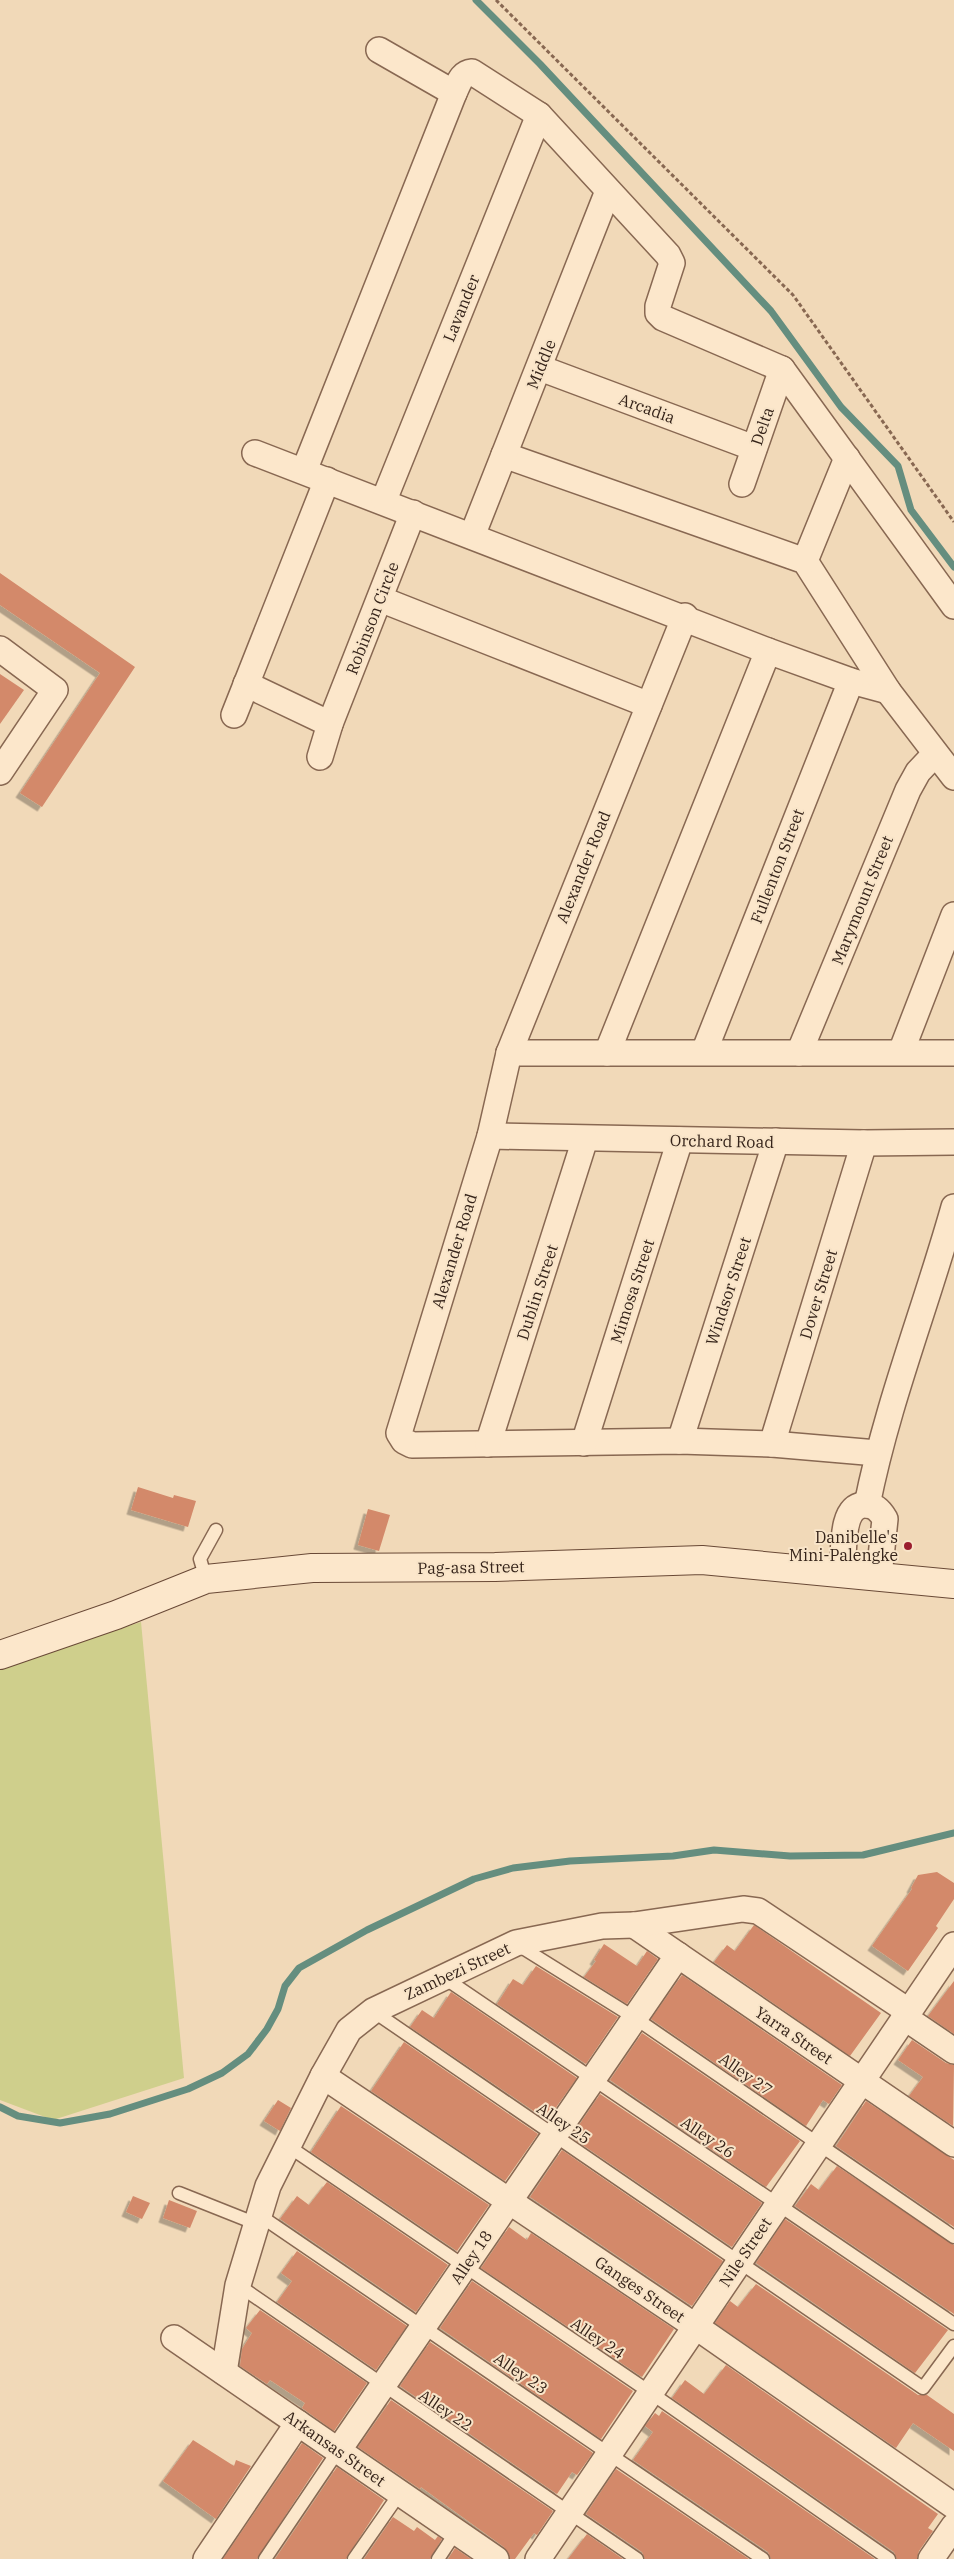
<svg xmlns="http://www.w3.org/2000/svg" width="954" height="2559" font-family="'IBM Plex Serif',serif">
<defs>
<filter id="shadow"><feDropShadow dx="-4.5" dy="4.5" stdDeviation="0" flood-color="#0004"/></filter>
</defs>
<rect width="100%" height="100%" fill="#f1d9b8"/>
<polygon fill="#cfcf8c" points="141,1622 184,2078 53,2120 0,2100 0,1666"/>
<g fill="none" stroke-linecap="round" stroke-linejoin="round">
<g stroke="#658e7f" stroke-width="7">
<polyline points="476,0 540,64 771,311 841,407 898,466 911,510 954,567"/>
<polyline points="0,2107 18,2116 60,2123 110,2114 188,2089 222,2073 248,2054 267,2029 278,2009 285,1986 299,1968 367,1930 474,1879 513,1868 570,1861 673,1856 714,1850 790,1856 863,1855 954,1833"/>
</g>
</g>
<g fill="#d3896a" filter="url(#shadow)">
<polygon points="0,573 135,667 42,807 20,793 100,673 0,605"/>
<polygon points="0,674 24,690 0,724"/>
<polygon points="138,1487 173,1498 174,1495 196,1501 188,1527 131,1510"/>
<polygon points="368,1509 390,1515 379,1551 358,1545"/>
<polygon points="937,1872 954,1883 954,1899 936,1926 938,1928 908,1971 872,1946 912,1889 911,1888 918,1875"/>
<polygon points="754,1925 881,2013 850,2056 714,1962 727,1945 735,1951"/>
<polygon points="604,1944 637,1966 647,1951 658,1959 627,2004 584,1977 596,1961 594,1960"/>
<polygon points="536,1966 618,2017 586,2064 497,2004 513,1979 523,1985"/>
<polygon points="682,1975 842,2085 829,2104 823,2100 806,2126 651,2019"/>
<polygon points="954,1981 954,2034 928,2016"/>
<polygon points="451,1992 577,2078 547,2120 410,2027 422,2010 434,2018"/>
<polygon points="642,2033 800,2141 766,2187 610,2080"/>
<polygon points="912,2040 946,2063 954,2065 953,2126 909,2096 923,2077 898,2060"/>
<polygon points="404,2042 538,2134 505,2181 371,2091"/>
<polygon points="600,2094 762,2203 732,2247 571,2137"/>
<polygon points="278,2100 291,2108 280,2131 264,2121"/>
<polygon points="866,2101 954,2160 954,2227 836,2146"/>
<polygon points="341,2106 489,2205 457,2251 311,2152"/>
<polygon points="562,2150 723,2261 692,2306 530,2197"/>
<polygon points="837,2166 954,2245 954,2314 795,2206 811,2184 819,2190"/>
<polygon points="327,2182 448,2265 416,2312 280,2219 297,2196 309,2205"/>
<polygon points="133,2196 150,2203 142,2219 126,2212"/>
<polygon points="169,2200 197,2211 190,2228 163,2218"/>
<polygon points="785,2219 948,2330 915,2373 756,2263"/>
<polygon points="509,2227 527,2240 531,2233 674,2329 642,2377 481,2268"/>
<polygon points="297,2251 407,2326 376,2370 277,2302 292,2281 281,2273"/>
<polygon points="472,2281 633,2391 601,2439 440,2328"/>
<polygon points="756,2284 918,2395 927,2395 954,2414 954,2451 913,2423 896,2448 715,2323 730,2301 738,2307"/>
<polygon points="260,2310 367,2383 334,2431 302,2408 305,2403 270,2380 267,2384 240,2366 242,2349 252,2333 246,2328"/>
<polygon points="430,2342 593,2453 577,2475 572,2472 557,2494 400,2386"/>
<polygon points="726,2365 938,2514 928,2528 933,2531 919,2551 917,2559 897,2559 894,2552 672,2398 685,2380 704,2394"/>
<polygon points="391,2400 553,2511 537,2535 534,2533 515,2559 510,2559 504,2547 421,2487 420,2489 358,2447"/>
<polygon points="662,2411 875,2559 771,2559 768,2552 633,2460 653,2432 645,2426 655,2413 659,2416"/>
<polygon points="193,2440 234,2466 236,2460 251,2466 216,2519 163,2481"/>
<polygon points="302,2443 323,2458 257,2559 223,2559"/>
<polygon points="337,2467 384,2500 346,2559 275,2559"/>
<polygon points="616,2469 749,2559 645,2559 642,2552 586,2514"/>
<polygon points="393,2517 414,2531 417,2527 435,2540 438,2536 442,2539 430,2559 364,2559"/>
<polygon points="587,2534 623,2559 568,2559"/>
<polygon points="455,2548 471,2559 448,2559"/>
</g>
<g fill="none" stroke-linecap="round" stroke-linejoin="round">
<g stroke="#886852" stroke-width="15">
<g id="lane">
<polyline points="206,1579 200,1559 216,1530"/>
<polyline points="518,1945 635,2018 954,2237"/>
<polyline points="443,1977 954,2324"/>
<polyline points="373,2011 923,2388 954,2346"/>
<polyline points="288,2146 651,2393 889,2559"/>
<polyline points="179,2193 257,2224"/>
<polyline points="259,2215 763,2559"/>
<polyline points="238,2285 637,2559"/>
<polyline points="265,2559 338,2451"/>
<polyline points="354,2559 400,2493"/>
<polyline points="438,2559 456,2532"/>
</g>
</g>
<g stroke="#886852" stroke-width="28">
<g id="street">
<polyline points="379,50 454,93"/>
<polyline points="540,368 754,448"/>
<polyline points="255,453 768,651 851,681 888,691"/>
<polyline points="504,455 805,561 888,691 954,777"/>
<path d="M304 471 454 93C459 83 461 73 472 72L539 115 668 255 672 263 658 306V313L663 318 782 369 954 606"/>
<polyline points="742,484 782,369"/>
<polyline points="384,500 539,115"/>
<polyline points="472,536 608,191"/>
<polyline points="805,561 847,458"/>
<polyline points="380,599 649,705"/>
<polyline points="685,616 509,1053 490,1136 399,1433 404,1441 412,1445 680,1441 772,1444 877,1453"/>
<polyline points="0,649 55,690 0,772"/>
<polyline points="246,684 330,724"/>
<polyline points="234,715 327,480"/>
<polyline points="320,757 330,724 413,513"/>
<polyline points="704,1052 851,681"/>
<polyline points="901,1052 954,915"/>
<polyline points="509,1053 954,1053"/>
<polyline points="607,1053 768,651"/>
<polyline points="799,1053 908,790 918,772 935,754"/>
<polyline points="490,1136 864,1143 954,1142"/>
<polyline points="680,1441 776,1141"/>
<polyline points="584,1443 680,1140"/>
<polyline points="488,1444 585,1139"/>
<polyline points="772,1444 864,1143"/>
<path d="M867 1505C887 1404 926 1307 954 1207"/>
<path d="M842 1573C845 1554 839 1508 863 1505 874 1504 880 1510 885 1519L879 1576"/>
<polyline points="634,1925 954,2144"/>
<polyline points="904,2017 954,2051"/>
<polyline points="323,2076 695,2326 954,2506"/>
<polyline points="174,2338 496,2559"/>
<polyline points="224,2372 238,2285 268,2186 323,2076 349,2030 373,2011 516,1943 602,1926 634,1925 743,1909 758,1911 908,2011"/>
<polyline points="338,2451 678,1955"/>
<polyline points="206,2559 298,2423"/>
<polyline points="538,2559 954,1945"/>
<polyline points="931,2559 954,2526"/>
</g>
</g>
<g stroke="#694936" stroke-width="30">
<polyline id="secondary" points="0,1655 116,1615 206,1579 312,1568 495,1567 702,1560 954,1584"/>
</g>
<polyline stroke="#886852" stroke-width="3" stroke-dasharray="4 2.5" stroke-linecap="butt" points="496,0 793,295 954,522"/>
<use href="#lane" stroke="#fce7cb" stroke-width="12"/>
<use href="#street" stroke="#fce7cb" stroke-width="25"/>
<use href="#secondary" stroke="#fce7cb" stroke-width="28"/>
</g>
<circle fill="#9b1e2e" stroke="#f8e4c8" stroke-width="2" cx="908" cy="1546" r="5"/>
<g text-anchor="middle" dominant-baseline="central" stroke-width="4" stroke-linejoin="round" paint-order="stroke">
<g font-size="16" fill="#352319" stroke="#f8e4c8">
<text transform="translate(461 308) rotate(-68)">Lavander</text>
<text transform="translate(541 364) rotate(-68)">Middle</text>
<text transform="translate(647 408) rotate(20)">Arcadia</text>
<text transform="translate(762 426) rotate(-71)">Delta</text>
<text transform="translate(372 618) rotate(-69)">Robinson Circle</text>
<text transform="translate(777 866) rotate(-69)">Fullenton Street</text>
<text transform="translate(583 867) rotate(-68)">Alexander Road</text>
<text transform="translate(862 900) rotate(-68)">Marymount Street</text>
<text transform="translate(722 1141) rotate(1)">Orchard Road</text>
<text transform="translate(454 1251) rotate(-73)">Alexander Road</text>
<text transform="translate(632 1291) rotate(-72)">Mimosa Street</text>
<text transform="translate(728 1291) rotate(-72)">Windsor Street</text>
<text transform="translate(537 1292) rotate(-72)">Dublin Street</text>
<text transform="translate(818 1294) rotate(-73)">Dover Street</text>
<text transform="translate(471 1567) rotate(-1)">Pag-asa Street</text>
<text transform="translate(457 1971) rotate(-25)">Zambezi Street</text>
<text transform="translate(794 2035) rotate(34)">Yarra Street</text>
<text transform="translate(746 2074) rotate(35)">Alley 27</text>
<text transform="translate(564 2123) rotate(34)">Alley 25</text>
<text transform="translate(708 2137) rotate(34)">Alley 26</text>
<text transform="translate(745 2252) rotate(-56)">Nile Street</text>
<text transform="translate(471 2257) rotate(-56)">Alley 18</text>
<text transform="translate(640 2289) rotate(34)">Ganges Street</text>
<text transform="translate(598 2338) rotate(34)">Alley 24</text>
<text transform="translate(521 2373) rotate(34)">Alley 23</text>
<text transform="translate(446 2410) rotate(34)">Alley 22</text>
<text transform="translate(335 2448) rotate(35)">Arkansas Street</text>
</g>
<g font-size="16" fill="#352319" stroke="#f8e4c8" text-anchor="end">
<text x="898" y="1537">Danibelle's<tspan x="898" dy="18">Mini-Palengke</tspan></text>
</g>
</g>
</svg>
